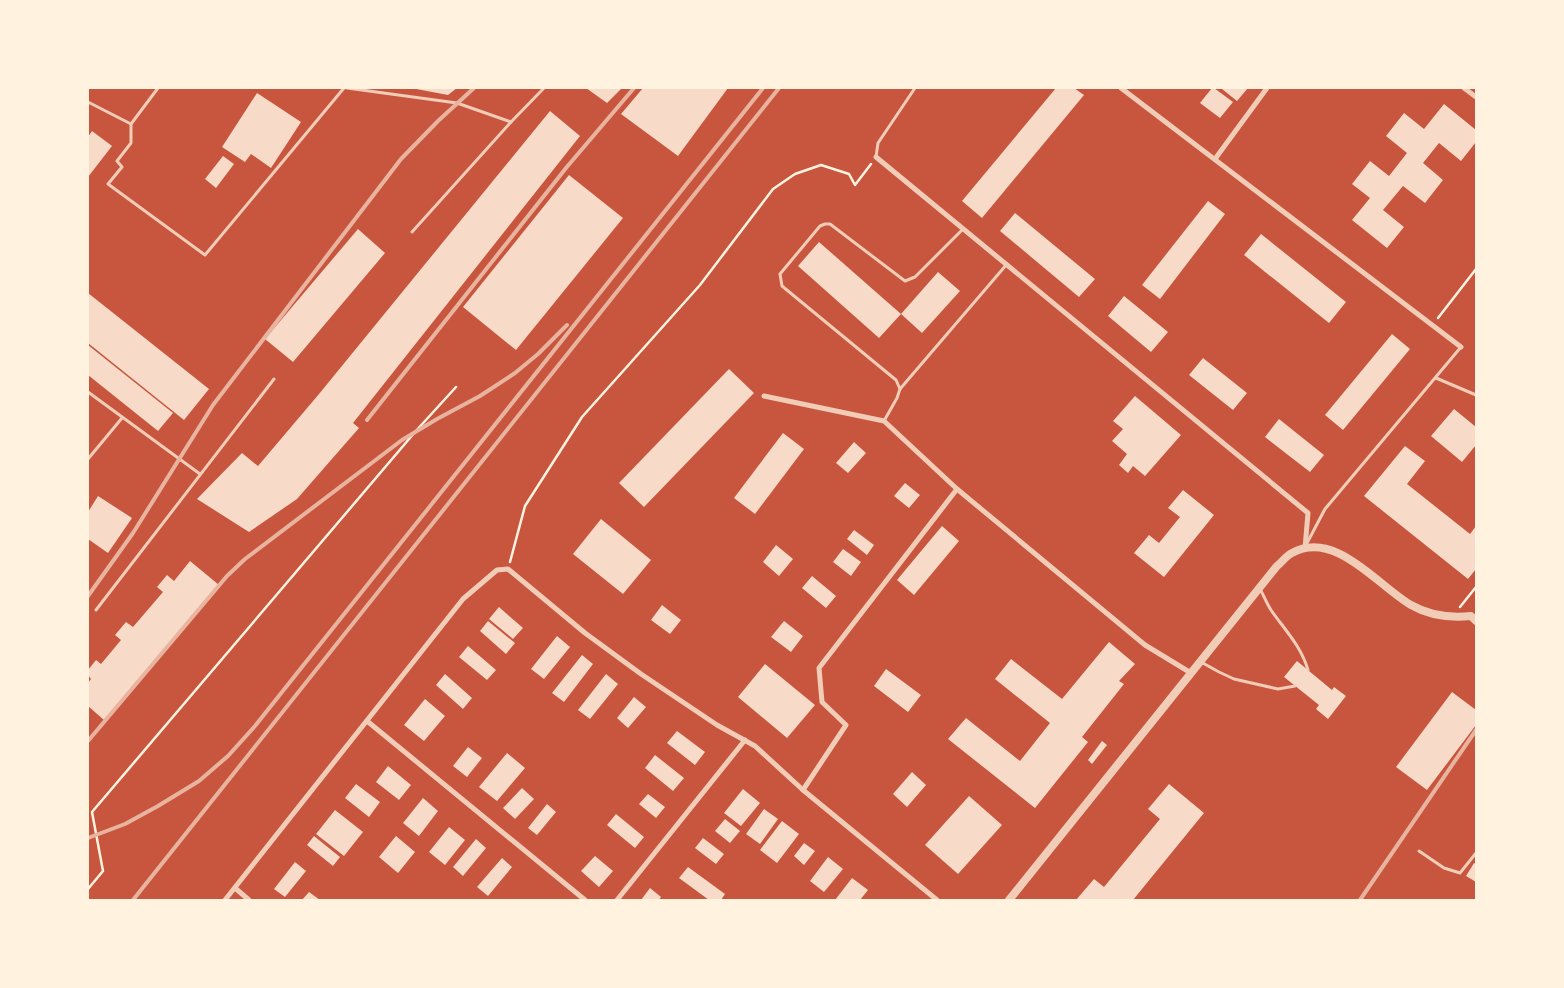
<svg xmlns="http://www.w3.org/2000/svg" width="1564" height="988" font-family="Rubik,sans-serif">
<rect width="100%" height="100%" fill="#c8553d"/>
<g fill="#f7dbc8">
<polygon points="411,88 457,88 448,95"/>
<polygon points="586,88 622,88 607,103"/>
<polygon points="643,88 728,88 678,156 621,114"/>
<polygon points="1056,88 1074,88 1084,95 982,218 962,201"/>
<polygon points="1212,88 1214,88 1233,102 1220,118 1200,103"/>
<polygon points="1223,88 1248,88 1237,101 1222,89"/>
<polygon points="257,93 301,122 271,168 251,154 245,162 222,147"/>
<polygon points="1444,104 1476,130 1476,142 1461,161 1439,143 1423,163 1443,180 1425,203 1403,186 1383,210 1404,227 1387,248 1352,220 1370,198 1352,184 1370,161 1389,176 1407,153 1386,136 1404,113 1424,129"/>
<polygon points="550,111 580,136 353,423 359,428 297,499 249,532 197,499 242,453 258,466 319,394"/>
<polygon points="92,131 112,146 88,177 88,137"/>
<polygon points="223,156 234,164 216,188 205,179"/>
<polygon points="569,175 623,218 516,350 463,307"/>
<polygon points="1208,201 1225,214 1160,299 1142,285"/>
<polygon points="1015,213 1095,279 1079,297 1000,231"/>
<polygon points="358,229 385,253 293,362 265,339"/>
<polygon points="1261,234 1346,302 1329,323 1244,255"/>
<polygon points="819,242 901,314 879,338 798,266"/>
<polygon points="938,272 960,291 922,333 901,314"/>
<polygon points="88,293 209,389 184,420 88,343"/>
<polygon points="1124,296 1168,332 1151,352 1108,316"/>
<polygon points="1392,334 1410,349 1343,430 1325,415"/>
<polygon points="88,345 173,413 158,431 88,375"/>
<polygon points="1203,358 1247,393 1233,410 1189,375"/>
<polygon points="729,369 754,393 644,507 619,483"/>
<polygon points="1135,396 1181,435 1145,476 1133,466 1128,473 1119,465 1127,454 1112,441 1123,429 1113,421"/>
<polygon points="1454,409 1476,427 1476,445 1462,462 1431,436"/>
<polygon points="1279,419 1324,455 1310,472 1265,437"/>
<polygon points="783,433 804,449 755,514 734,498"/>
<polygon points="854,442 866,453 848,473 836,463"/>
<polygon points="1405,446 1425,461 1407,484 1470,534 1476,526 1476,569 1468,579 1364,496"/>
<polygon points="905,483 920,495 909,508 894,496"/>
<polygon points="1183,490 1214,515 1164,577 1134,553 1149,535 1159,543 1180,517 1168,508"/>
<polygon points="98,496 132,518 108,553 88,539 88,512"/>
<polygon points="601,519 651,560 623,594 573,554"/>
<polygon points="942,526 959,541 914,595 897,580"/>
<polygon points="854,530 874,545 867,555 847,539"/>
<polygon points="776,545 793,559 779,576 763,562"/>
<polygon points="843,549 861,562 851,576 833,562"/>
<polygon points="190,561 219,585 104,720 88,706 88,683 91,679 88,675 88,670 96,660 101,664 121,640 115,635 126,622 133,627 163,592 157,587 167,575 174,581"/>
<polygon points="812,576 836,596 826,608 802,588"/>
<polygon points="662,605 681,620 670,634 651,620"/>
<polygon points="499,607 523,628 513,639 489,619"/>
<polygon points="488,621 515,643 506,654 480,631"/>
<polygon points="784,621 803,636 791,652 771,637"/>
<polygon points="557,636 570,647 544,679 531,669"/>
<polygon points="1109,642 1135,664 1119,681 1124,684 1082,737 1088,742 1035,808 948,739 966,718 1020,761 1050,723 995,679 1011,659 1062,699"/>
<polygon points="468,646 496,670 487,680 459,657"/>
<polygon points="582,655 593,664 564,702 552,693"/>
<polygon points="1297,661 1332,690 1334,687 1346,696 1328,719 1316,709 1319,705 1284,677"/>
<polygon points="765,664 815,705 787,738 738,697"/>
<polygon points="886,669 921,695 908,712 874,686"/>
<polygon points="445,674 472,698 463,709 436,685"/>
<polygon points="606,674 618,684 590,719 578,710"/>
<polygon points="1452,692 1476,710 1476,725 1427,790 1396,767"/>
<polygon points="634,697 646,707 628,728 617,718"/>
<polygon points="425,699 445,716 424,741 404,725"/>
<polygon points="677,731 705,752 695,765 667,743"/>
<polygon points="1102,741 1107,745 1092,764 1088,760"/>
<polygon points="468,747 482,758 467,777 453,766"/>
<polygon points="507,753 525,768 497,801 479,787"/>
<polygon points="655,755 684,778 673,791 645,768"/>
<polygon points="388,766 411,785 399,800 376,782"/>
<polygon points="912,772 926,785 907,807 893,794"/>
<polygon points="356,784 380,802 369,817 345,798"/>
<polygon points="1169,784 1204,813 1133,900 1076,900 1094,879 1104,887 1160,819 1148,809"/>
<polygon points="522,788 534,799 515,819 503,808"/>
<polygon points="743,789 760,803 741,826 724,813"/>
<polygon points="648,794 665,807 656,818 639,804"/>
<polygon points="969,796 1002,825 958,874 925,845"/>
<polygon points="423,798 438,811 419,836 403,823"/>
<polygon points="547,804 556,812 537,835 528,828"/>
<polygon points="764,809 778,819 760,844 746,834"/>
<polygon points="335,810 363,832 344,856 316,834"/>
<polygon points="616,814 644,837 635,848 607,825"/>
<polygon points="725,819 740,831 730,843 715,831"/>
<polygon points="782,821 799,834 777,863 760,850"/>
<polygon points="449,827 465,840 445,865 429,852"/>
<polygon points="314,836 340,857 333,866 307,845"/>
<polygon points="396,836 415,852 398,873 379,857"/>
<polygon points="703,838 724,854 716,864 695,848"/>
<polygon points="476,839 486,848 463,876 453,867"/>
<polygon points="804,843 815,851 804,865 794,856"/>
<polygon points="595,856 613,871 599,887 581,871"/>
<polygon points="828,857 843,869 824,892 810,881"/>
<polygon points="502,858 512,867 488,896 477,887"/>
<polygon points="295,862 306,871 285,897 274,889"/>
<polygon points="1474,863 1476,864 1476,882 1466,876"/>
<polygon points="688,867 725,894 721,900 709,900 679,878"/>
<polygon points="852,878 868,890 860,900 835,900"/>
<polygon points="650,888 661,897 659,900 641,900"/>
<polygon points="309,892 320,900 302,900"/>
</g>
<g fill="none" stroke-linecap="round" stroke-linejoin="round">
<g stroke="#fff3e0" stroke-width="2.5">
<polyline points="1438,318 1476,269"/>
<polyline points="510,562 525,506 582,417 700,285 773,189 795,174 821,165 849,174 855,185 871,164"/>
<polyline points="1460,607 1476,587"/>
<polyline points="88,889 103,871 92,812 415,432 456,387"/>
</g>
<g stroke="#f1ccb7" stroke-width="3">
<polyline points="158,88 131,124 131,143 117,161 122,167 108,184 205,255 344,88"/>
<polyline points="347,88 457,103 511,122"/>
<polyline points="88,102 131,124"/>
<polyline points="876,157 878,143 915,88"/>
<polyline points="412,232 511,122 544,88"/>
<polyline points="1436,378 1476,395"/>
<polyline points="900,389 1007,264"/>
<polyline points="88,392 200,474"/>
<polyline points="884,421 897,398 900,389 896,380 782,286 780,274 820,226 825,224 830,224 905,281 915,277 963,229"/>
<polyline points="88,459 122,418"/>
<polyline points="1306,545 1325,509 1461,347"/>
<path d="M1260 589C1264 596 1267 604 1271 610 1285 630 1301 646 1308 670"/>
<polyline points="96,610 274,379"/>
<polyline points="1201,662 1219,672 1234,679 1278,689 1295,686"/>
<polyline points="1419,851 1444,868 1460,873 1476,853"/>
</g>
<g stroke="#f1ccb7" stroke-width="5">
<polyline points="1121,88 1461,347"/>
<polyline points="1464,88 1476,97"/>
<polyline points="876,157 1308,513 1305,548"/>
<polyline points="1215,159 1267,88"/>
<polyline points="764,396 884,421 957,489 1145,645 1191,673"/>
<polyline points="367,721 585,900"/>
<polyline points="803,790 846,725 822,702 819,668 957,489"/>
<polyline points="235,888 249,900"/>
<polyline points="225,900 463,599 497,570 508,569 585,633 641,674 717,725 755,746 803,790 937,900"/>
<polyline points="617,900 745,740"/>
</g>
<path stroke="#f1ccb7" stroke-width="8" d="M1009 900 1277 566C1282 562 1286 556 1292 553 1335 529 1378 586 1411 605 1430 616 1450 618 1471 616L1476 621"/>
<g stroke="#e9b49f" stroke-width="4">
<polyline points="367,420 566,168 634,88"/>
<polyline points="88,596 133,533 213,405 401,159 438,121 474,88"/>
<polyline points="88,741 227,576 245,559 402,440 437,419 480,396 515,373 538,354 567,325"/>
<polyline points="88,838 125,824 158,806 199,781 228,756 255,726 763,88"/>
<polyline points="133,900 779,88"/>
<polyline points="1360,900 1476,730"/>
</g>
</g>
<rect width="1564" height="988" fill="none" stroke="#fff3e0" stroke-width="178"/>
</svg>
